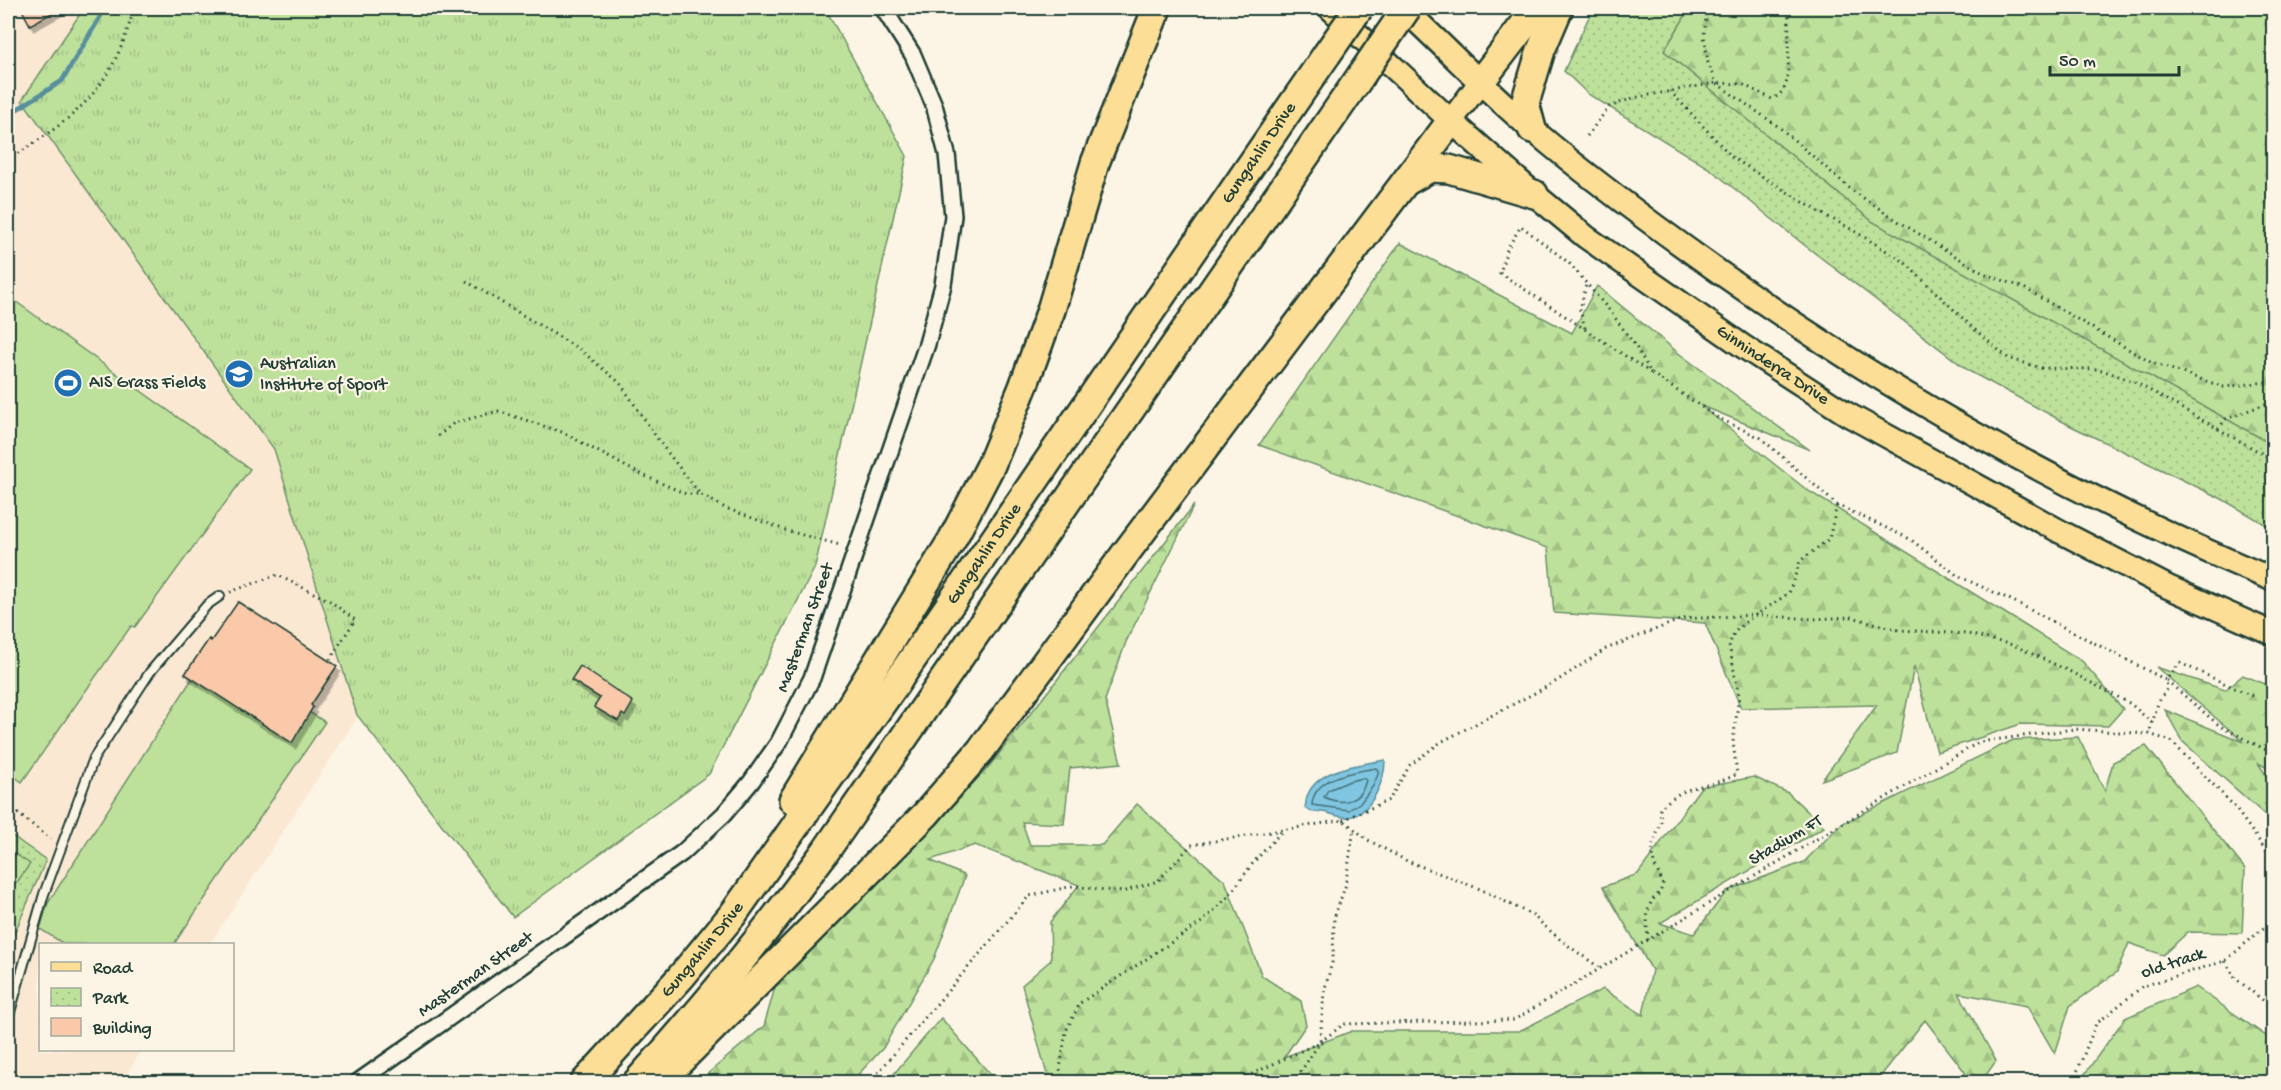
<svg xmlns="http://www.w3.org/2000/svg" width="2281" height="1090" font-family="'Gochi Hand',sans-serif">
<defs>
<pattern id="grass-tufts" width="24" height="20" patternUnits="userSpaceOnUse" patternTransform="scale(1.5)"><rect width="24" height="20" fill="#bde19b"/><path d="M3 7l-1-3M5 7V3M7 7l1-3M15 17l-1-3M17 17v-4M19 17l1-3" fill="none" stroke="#a2c286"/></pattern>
<pattern id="forest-firs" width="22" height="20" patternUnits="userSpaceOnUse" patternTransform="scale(1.5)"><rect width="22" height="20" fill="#bde19b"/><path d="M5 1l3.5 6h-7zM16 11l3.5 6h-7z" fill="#a2c286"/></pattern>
<pattern id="park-dots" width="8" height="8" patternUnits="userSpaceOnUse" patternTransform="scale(1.5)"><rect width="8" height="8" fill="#bde19b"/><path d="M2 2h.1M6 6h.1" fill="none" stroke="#a2c286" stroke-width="1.8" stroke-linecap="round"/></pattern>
<filter id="shadow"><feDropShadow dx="3.5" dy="6" stdDeviation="0" flood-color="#0004"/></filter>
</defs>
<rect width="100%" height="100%" fill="#fcf5e5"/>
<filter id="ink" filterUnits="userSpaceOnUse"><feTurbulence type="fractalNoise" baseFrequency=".0167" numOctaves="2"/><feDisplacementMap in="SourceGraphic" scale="12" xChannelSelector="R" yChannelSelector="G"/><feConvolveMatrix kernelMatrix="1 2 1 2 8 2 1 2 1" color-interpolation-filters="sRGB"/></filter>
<g filter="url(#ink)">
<polygon fill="#fbe8d3" points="8,8 783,8 426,612 210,944 40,944 40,1050 142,1050 121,1082 8,1082"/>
<polygon fill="url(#grass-tufts)" stroke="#6e8f68" stroke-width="1.5" points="84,8 825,8 907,156 815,567 709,774 513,917 357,715 274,449 22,100"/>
<g fill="url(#forest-firs)" stroke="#6e8f68" stroke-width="1.5">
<polygon points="1690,8 2273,8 2273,445 1873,222 1664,51"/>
<polygon points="1400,243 1572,333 1597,286 1681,355 1810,450 1700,405 1807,490 2082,661 2123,709 2108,726 2021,724 1937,752 1914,666 1897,753 1822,780 1877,705 1741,708 1705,623 1554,613 1548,548 1259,445"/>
<polygon points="1194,505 1126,642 1105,700 1121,763 1070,768 1064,824 1022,822 1030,845 1102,845 1137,804 1225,881 1262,976 1301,1001 1306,1025 1284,1057 1352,1031 1519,1031 1603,989 1643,1015 1652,970 1603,887 1638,874 1701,787 1754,777 1788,793 1824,827 1660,923 1694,934 1727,891 1804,862 1841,824 2013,740 2078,737 2105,791 2113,762 2146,746 2245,869 2242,933 2188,932 2163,955 2129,943 2117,972 2070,1006 2055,1054 2027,1006 1959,993 1996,1061 1981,1082 1963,1082 1965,1072 1925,1020 1876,1082 1049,1082 1022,985 1051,960 1050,922 1079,885 975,845 930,860 965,876 934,959 883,1048 851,1082 698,1082 764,1026 776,984 987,769"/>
<polygon points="2156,667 2225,690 2243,675 2273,687 2273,771 2258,763 2273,785 2273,822 2182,741 2165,710 2244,742"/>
<polygon points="2196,987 2273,1041 2273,1082 2079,1082 2125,1018"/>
<polygon points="941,1018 997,1082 887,1082"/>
</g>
<g fill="url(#park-dots)" stroke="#6e8f68" stroke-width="1.5">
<polygon points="1593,8 1690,8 1664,51 1873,222 2273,445 2273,529 2222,499 2071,426 1969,371 1803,244 1710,169 1588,94 1564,71"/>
<polygon points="8,833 46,860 8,948"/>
</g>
<g fill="#bde19b" stroke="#6e8f68" stroke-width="1.5">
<polygon points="8,296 250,469 135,627 131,626 22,782 8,772"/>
<polygon points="238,602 337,666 311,705 313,707 309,712 325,722 174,944 64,944 40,929 48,903 192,679 185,674 209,639 212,641"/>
<polygon points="8,849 30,864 8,895"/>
</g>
<path fill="#80c5e1" stroke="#598f9c" stroke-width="1.5" d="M1385 760C1385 780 1372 812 1350 817 1341 819 1331 813 1322 812 1315 812 1312 813 1305 808 1306 804 1306 798 1308 794 1320 767 1361 765 1385 760Z"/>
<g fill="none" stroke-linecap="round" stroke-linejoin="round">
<g stroke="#467379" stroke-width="1.5">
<path d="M1376 768 1379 772 1373 786 1361 802 1349 810 1312 805C1314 776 1353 772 1376 768Z"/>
<path d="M1363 778 1366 780C1361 802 1343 806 1324 797L1328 790 1350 781Z"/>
</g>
<polyline stroke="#598f9c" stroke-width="5" points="8,115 62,81 100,17 104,8"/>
</g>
<g fill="#fac9aa" stroke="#1f3d34" stroke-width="1.5" filter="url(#shadow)">
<polygon points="21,8 61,8 30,25"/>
<polygon points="238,602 337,666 311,705 313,707 292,743 185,674 209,639 211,641"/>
<polygon points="580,666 633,702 625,716 622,714 618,721 594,707 600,698 571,680"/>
</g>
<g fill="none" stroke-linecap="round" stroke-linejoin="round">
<g stroke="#1f3d34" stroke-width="12">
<polyline id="service" points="8,1019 44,894 94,758 150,672 207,605 220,596"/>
</g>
<g stroke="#1f3d34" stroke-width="20">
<polyline id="minor" points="358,1082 682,853 724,814 751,782 779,742 812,678 927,344 943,285 953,216 947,154 934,105 913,55 883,8"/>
</g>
<g stroke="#1f3d34" stroke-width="27">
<g id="primary">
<path id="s1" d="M1330 8 1451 121 1534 194 1586 237 1744 347 1847 414 2061 532 2168 587 2274 634"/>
<path d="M1403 8C1446 48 1488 92 1533 130 1594 182 1657 228 1722 274 1895 396 2078 498 2274 580"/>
<polyline points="1451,121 1481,81"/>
</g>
</g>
<g stroke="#1f3d34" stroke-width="32">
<g id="motorway">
<polyline points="1481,81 1537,8"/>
<polyline points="1532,129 1525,103 1541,50 1559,8"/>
<polyline points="1407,181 1430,168 1449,169 1534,194"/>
<polyline points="793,800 952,540 991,465 1023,387 1051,310 1095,163 1157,8"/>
<path id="s2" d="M585 1082 680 978 734 913 894 686 1327 54"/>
<path d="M637 1082C703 1009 766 932 825 852L1360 77"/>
<polyline points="659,1082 926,814 981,750 1128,550 1451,121"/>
</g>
</g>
<g stroke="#1f3d34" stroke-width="3" stroke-dasharray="1.5 4.5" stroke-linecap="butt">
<polyline points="1707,8 1704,36 1708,63 1716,83 1779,127 1853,191 1898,221 1983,273 2024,288 2152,363 2224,387 2274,381"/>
<path d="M2188 8C2200 13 2216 15 2227 8"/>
<polyline points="1670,91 1733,158 1819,212 1851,229 1903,261 1974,329 2008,358 2041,368 2099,369 2133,381 2218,429 2226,419 2273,401 2274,392"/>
<path d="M1587 136 1609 107 1633 98 1716 83 1742 84 1772 99C1783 94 1786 87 1788 75L1789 8"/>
<path d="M8 160C77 116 112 91 134 8"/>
<polyline points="466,281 579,349 620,383 661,444 700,494 725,508 788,531 840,545"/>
<polyline points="1585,328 1580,310 1586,285"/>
<polyline points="1651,373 1500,273 1507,249 1521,226 1569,263 1610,311 1635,345 1651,373 1718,418 1761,438 1837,505 1910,539 1958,576 2011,600 2166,680 2167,689 2158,703 2149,734"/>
<polyline points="2218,429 2274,460"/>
<polyline points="438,436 454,423 498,411 562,432 636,472 686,494 700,494"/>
<polyline points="230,592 277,575 330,601 355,620 329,661"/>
<polyline points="2252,696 2180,663 2166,680 2220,726 2274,754"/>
<polyline points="8,806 51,839"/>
<polyline points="1343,820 1389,800 1410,765 1441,742 1552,684 1606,649 1682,619 1756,615 1813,619 1852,617 1899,630 1968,634 2013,645 2069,671 2131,704 2152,723"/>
<path d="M1648 940C1647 922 1644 904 1660 893L1663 883 1654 864 1652 847 1661 823 1660 809C1686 781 1707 790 1737 774L1733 742 1739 696 1729 645 1734 633 1744 623 1789 593 1800 561 1829 539 1837 505"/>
<polyline points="2225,961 2235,978 2274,1009"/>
<polyline points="870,1082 1029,896 1073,886 1122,892 1158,881 1191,845 1343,820 1368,840 1407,861 1480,889 1532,915 1563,942 1600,968"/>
<polyline points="1064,1082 1060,1069 1066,1031 1080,1003 1202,922 1228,897 1253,863 1282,831"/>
<polyline points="1235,1082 1320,1042 1324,992 1333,959 1334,918 1345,887 1354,829"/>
<polyline points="1294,1082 1320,1042 1344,1024 1514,1020 1979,742 2074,729 2149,734 2171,741 2233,805 2270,856 2274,866"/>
<polyline points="2073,1082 2096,1024 2143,986 2225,961 2274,919"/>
</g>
<use href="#service" stroke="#fcf5e5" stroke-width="8"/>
<use href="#minor" stroke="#fcf5e5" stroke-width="15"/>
<use href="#primary" stroke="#fcde96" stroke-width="22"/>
<use href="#motorway" stroke="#fcde96" stroke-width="27"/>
<g stroke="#1f3d34" stroke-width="32" stroke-linecap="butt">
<g id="motorway-bridge">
<polyline points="1327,54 1359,8"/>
<polyline points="1360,77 1407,8"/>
</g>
</g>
<use href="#motorway-bridge" stroke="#fcde96" stroke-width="27"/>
</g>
</g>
<defs>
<g id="university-disc" transform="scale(1.5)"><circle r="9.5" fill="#1f6fb2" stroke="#fcf5e5"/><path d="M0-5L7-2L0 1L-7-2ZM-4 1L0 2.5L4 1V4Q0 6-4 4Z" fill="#fff"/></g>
<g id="stadium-disc" transform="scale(1.5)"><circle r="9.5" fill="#1f6fb2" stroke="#fcf5e5"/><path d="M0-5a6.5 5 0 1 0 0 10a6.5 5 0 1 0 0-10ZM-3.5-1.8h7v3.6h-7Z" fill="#fff"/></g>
</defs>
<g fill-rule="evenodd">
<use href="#university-disc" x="239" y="374"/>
<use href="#stadium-disc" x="68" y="383"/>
</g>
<g text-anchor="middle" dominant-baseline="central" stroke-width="4.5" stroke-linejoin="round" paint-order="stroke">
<g font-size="18" fill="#1f3d34" stroke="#fcf5e5">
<text stroke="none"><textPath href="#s2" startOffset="1149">Gungahlin Drive</textPath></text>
<text stroke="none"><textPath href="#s1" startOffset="570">Ginninderra Drive</textPath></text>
<text stroke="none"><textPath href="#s2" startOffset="663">Gungahlin Drive</textPath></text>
<text transform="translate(806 628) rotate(-70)">Masterman Street</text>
<text transform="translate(1786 841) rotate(-31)">Stadium FT</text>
<text stroke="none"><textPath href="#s2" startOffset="177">Gungahlin Drive</textPath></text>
<text transform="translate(2173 964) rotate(-18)">old track</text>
<text transform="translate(476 975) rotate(-35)">Masterman Street</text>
</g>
<g font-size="18" fill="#1f3d34" stroke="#fcf5e5" text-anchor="start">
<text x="260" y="364">Australian<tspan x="260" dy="21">Institute of Sport</tspan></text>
<text x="89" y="383">AIS Grass Fields</text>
</g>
</g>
<rect width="2281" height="1090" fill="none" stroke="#fcf5e5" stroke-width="30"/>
<rect x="15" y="15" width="2251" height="1060" fill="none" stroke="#1f3d34" stroke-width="2" filter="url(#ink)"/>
<rect x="39" y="943" width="195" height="108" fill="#fcf5e5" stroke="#a4ab9e" stroke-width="1.5"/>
<rect x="51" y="962" width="30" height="9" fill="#fcde96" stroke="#a4ab9e" stroke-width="1.5"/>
<text x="93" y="973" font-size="18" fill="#1f3d34">Road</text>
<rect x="51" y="988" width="30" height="18" fill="url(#park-dots)" stroke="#a4ab9e" stroke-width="1.5"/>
<text x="93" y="1003" font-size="18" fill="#1f3d34">Park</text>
<rect x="51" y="1018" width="30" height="18" fill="#fac9aa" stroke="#a4ab9e" stroke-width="1.5"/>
<text x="93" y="1033" font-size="18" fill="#1f3d34">Building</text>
<path d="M2050 66v9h129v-9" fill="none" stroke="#1f3d34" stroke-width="3"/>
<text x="2059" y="66" font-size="18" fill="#1f3d34" stroke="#fcf5e5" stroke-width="4.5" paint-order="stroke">50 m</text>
</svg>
